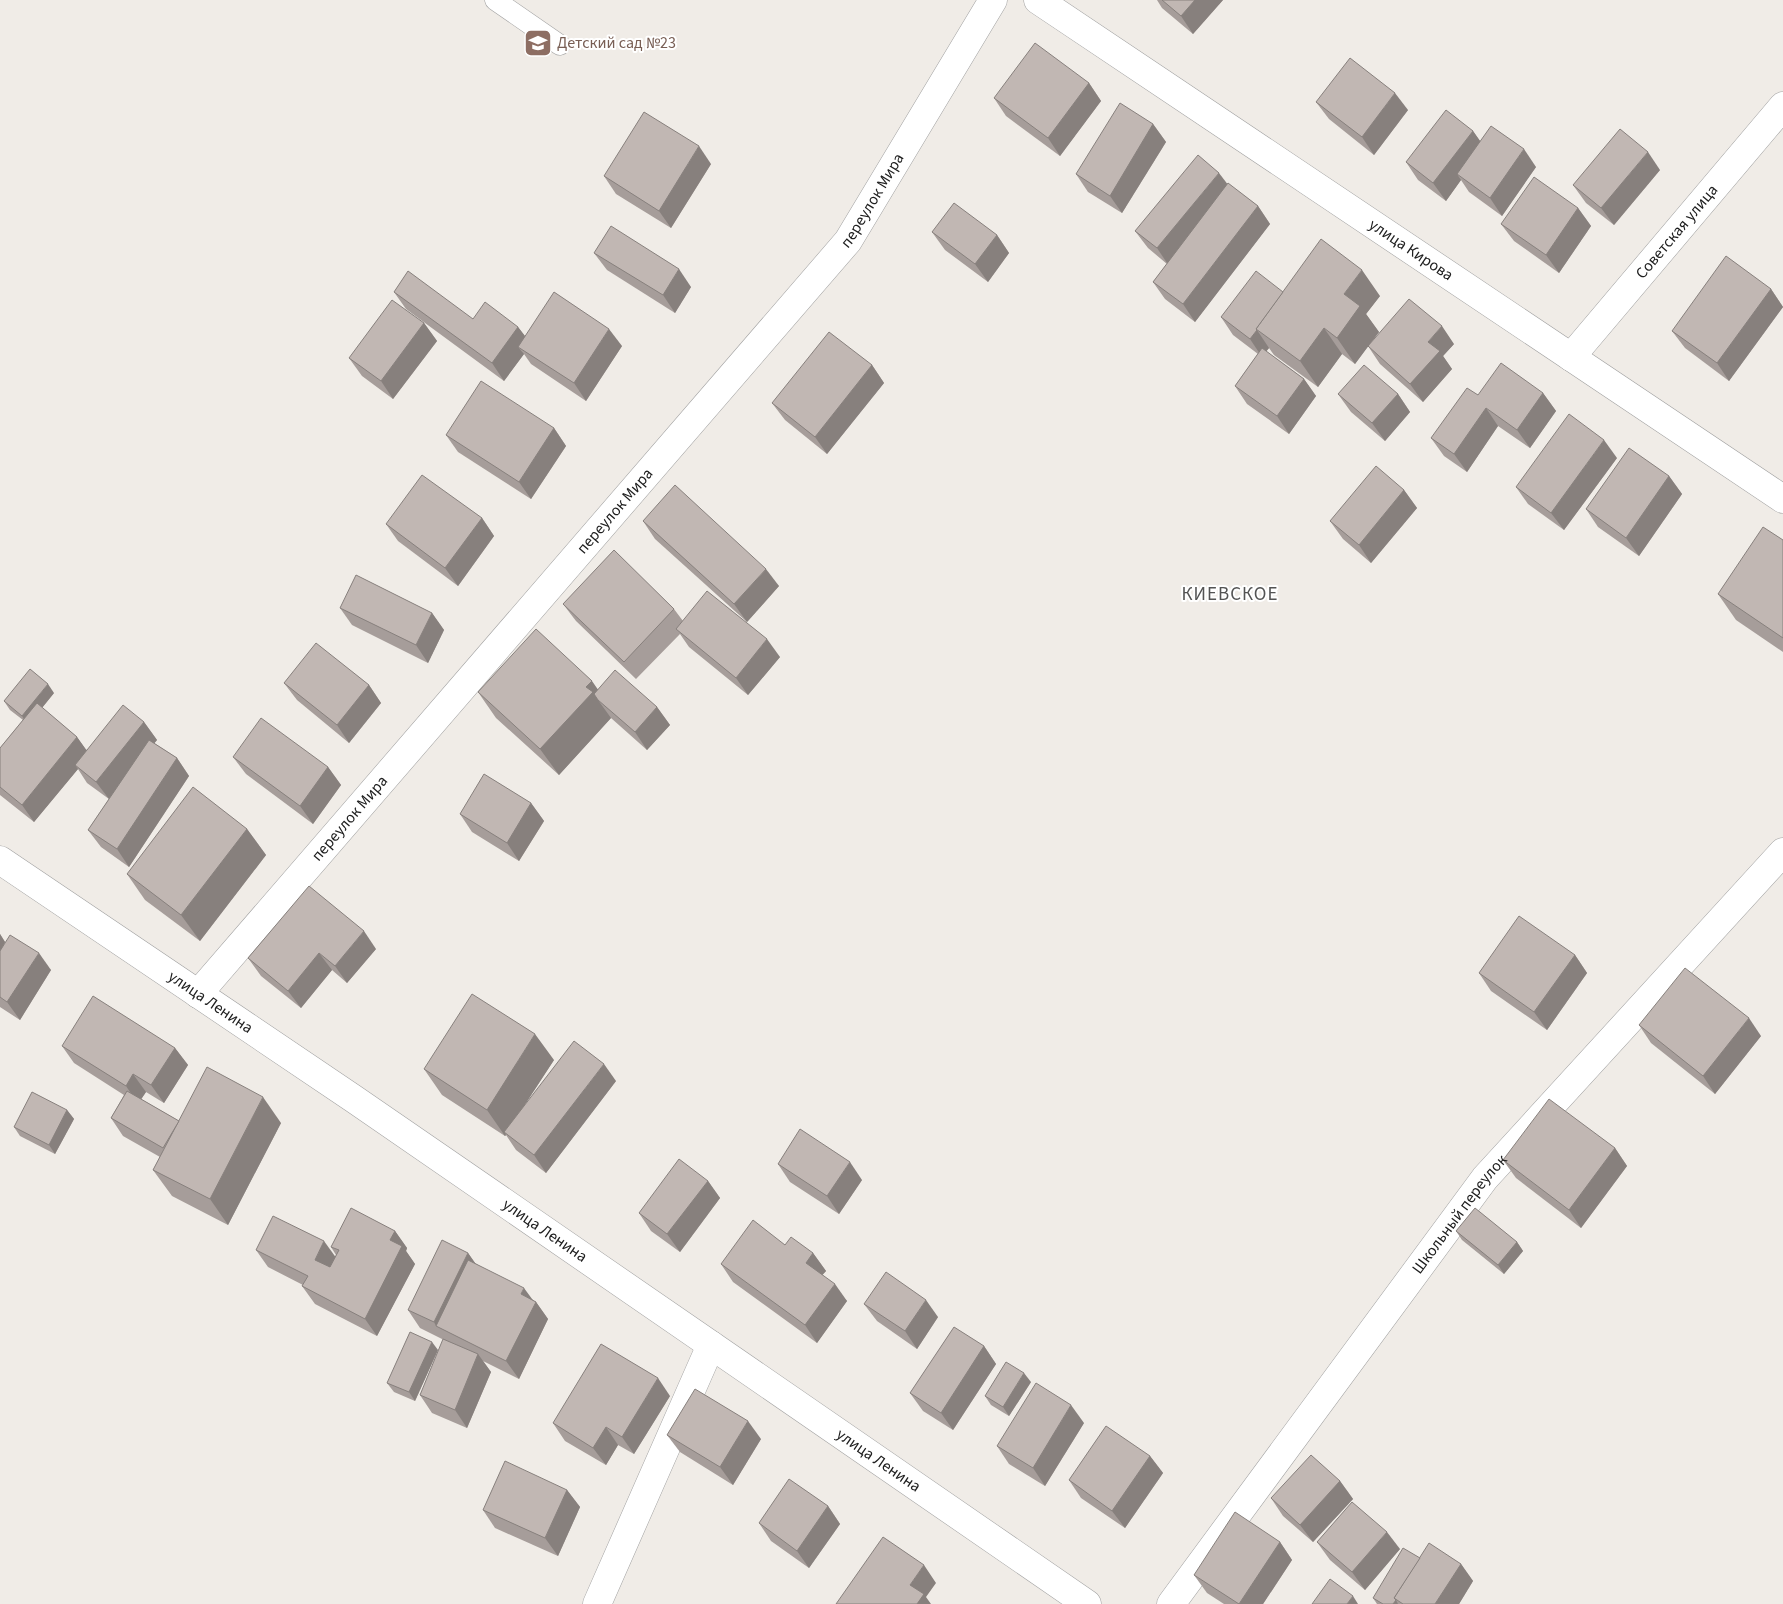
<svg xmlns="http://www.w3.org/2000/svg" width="1783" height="1604" font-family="'Source Sans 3',sans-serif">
<rect width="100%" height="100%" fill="#f0ece7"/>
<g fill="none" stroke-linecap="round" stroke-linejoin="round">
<g stroke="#a1a1a1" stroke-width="21">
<polyline id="lane" points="495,0 560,45"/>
</g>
<g stroke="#a1a1a1" stroke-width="29">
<g id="street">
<path id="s1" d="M1038 0 1783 499"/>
<path id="s2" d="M1571 357 1783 106"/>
<path id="s3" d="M0 860 354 1099 1087 1604"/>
<path id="s4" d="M198 994 848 241 993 0"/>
<polyline points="597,1604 711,1345"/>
<path id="s5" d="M1171 1604 1485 1178 1783 852"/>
</g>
</g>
<use href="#lane" stroke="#fff" stroke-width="20"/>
<use href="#street" stroke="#fff" stroke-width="28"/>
</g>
<g fill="#a69d9a">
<polygon points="1157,0 1223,0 1193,34 1162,8"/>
<polygon points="1089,83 1101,101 1060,156 1006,116 994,98"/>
<polygon points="1316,102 1408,110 1374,155 1329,119"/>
<polygon points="1153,124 1166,142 1122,213 1088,192 1076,174"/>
<polygon points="1473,131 1480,141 1536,167 1502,216 1469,192 1461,180 1446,201 1418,180 1406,162"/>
<polygon points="711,164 671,228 616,194 604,176"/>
<polygon points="1660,170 1614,225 1586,203 1573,185"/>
<polygon points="1228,184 1258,206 1270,224 1195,322 1165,299 1153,282 1167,264 1148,248 1135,231"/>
<polygon points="1578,208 1591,226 1559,273 1514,241 1501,224"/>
<polygon points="932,232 997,235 1009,253 988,282 945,250"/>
<polygon points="594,253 691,287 675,313 607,270"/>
<polygon points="1771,289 1783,307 1729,381 1685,348 1672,331"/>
<polygon points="394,292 473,319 518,327 525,336 622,346 586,401 531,364 524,354 504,381 406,309"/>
<polygon points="1283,292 1380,296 1366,314 1379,332 1369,345 1454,344 1443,356 1452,369 1423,402 1380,364 1368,346 1355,364 1342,354 1318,387 1274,355 1269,348 1266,351 1304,379 1316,396 1289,434 1247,404 1235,386 1258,354 1233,335 1221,317"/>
<polygon points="424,323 437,341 393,399 362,376 349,358"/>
<polygon points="872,365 884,383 827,454 785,420 772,403"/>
<polygon points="1543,393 1556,411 1530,448 1498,426 1467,472 1444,456 1431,438 1478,395"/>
<polygon points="1338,394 1398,394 1410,412 1385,441 1351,412"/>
<polygon points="554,428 566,446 531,499 458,452 446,435"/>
<polygon points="1617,458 1564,530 1528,504 1516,487"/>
<polygon points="1669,476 1682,494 1639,556 1598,527 1586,509"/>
<polygon points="1404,490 1417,508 1371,563 1343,539 1330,521"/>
<polygon points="482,518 494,536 458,586 398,541 386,524"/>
<polygon points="643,521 779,586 747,622 655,539"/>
<polygon points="1783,540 1783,652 1736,620 1718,594"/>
<polygon points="563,604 674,609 683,621 780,657 748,695 689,647 680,634 636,679 576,621"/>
<polygon points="340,608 432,613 444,630 428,663 352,625"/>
<polygon points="284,683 369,685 381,703 349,743 297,700"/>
<polygon points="598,689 657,707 670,725 647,750 611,718 559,775 496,718 478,692"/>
<polygon points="54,693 42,708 77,737 86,750 144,722 157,740 154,743 177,758 189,776 129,867 101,847 88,830 109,799 87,783 78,769 34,822 0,795 0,748 23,720 10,710 4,701"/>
<polygon points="233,757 328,767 341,785 313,824 246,774"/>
<polygon points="531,803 544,821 519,861 472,832 460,814"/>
<polygon points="247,829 266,855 200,941 145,900 127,874"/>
<polygon points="0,934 5,942 3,947 51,970 20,1020 0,1007"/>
<polygon points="376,949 347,983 332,970 301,1008 261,976 248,958"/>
<polygon points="1575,955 1587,973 1547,1030 1491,991 1479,973"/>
<polygon points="1639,1025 1761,1036 1715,1094 1651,1043"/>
<polygon points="62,1046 175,1048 188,1065 164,1103 146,1092 141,1099 179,1121 281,1123 228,1225 172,1196 153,1170 160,1157 123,1136 111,1118 124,1095 74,1063"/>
<polygon points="554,1060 524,1105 616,1081 546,1173 516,1150 506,1135 505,1136 442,1095 424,1069"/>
<polygon points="67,1110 74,1119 55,1154 20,1136 14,1127"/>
<polygon points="1615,1148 1627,1166 1581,1228 1516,1178 1503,1160"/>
<polygon points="778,1164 862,1180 839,1214 790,1182"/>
<polygon points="708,1181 720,1198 680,1252 651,1231 639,1213"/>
<polygon points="395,1231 407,1248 406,1251 415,1264 377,1336 315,1304 302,1286 303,1285 268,1267 256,1250 335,1257 336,1255 331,1247"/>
<polygon points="1456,1231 1517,1242 1523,1251 1504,1274 1462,1240"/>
<polygon points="785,1245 813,1253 826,1271 822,1275 847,1301 817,1343 733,1282 721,1264"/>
<polygon points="468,1253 475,1263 536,1302 548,1319 519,1379 483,1361 491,1372 467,1428 432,1413 420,1395 446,1341 420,1328 408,1310"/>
<polygon points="864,1304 938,1317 917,1349 877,1321"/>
<polygon points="984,1346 996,1364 953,1430 923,1411 910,1393"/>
<polygon points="438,1350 415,1401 394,1392 387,1383"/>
<polygon points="1031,1382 1009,1416 991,1405 985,1396"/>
<polygon points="670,1396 634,1454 618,1445 606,1465 565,1441 553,1423"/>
<polygon points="1084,1423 1045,1486 1009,1464 997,1446"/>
<polygon points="667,1435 761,1439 733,1485 680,1452"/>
<polygon points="1150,1456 1163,1473 1125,1528 1081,1498 1069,1480"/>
<polygon points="1340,1481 1353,1499 1313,1542 1283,1516 1271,1498"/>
<polygon points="567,1490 580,1507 558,1556 495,1528 483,1510"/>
<polygon points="828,1506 840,1524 809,1568 771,1541 759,1523"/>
<polygon points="1280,1542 1292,1560 1263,1604 1224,1604 1207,1593 1194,1575"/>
<polygon points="1317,1542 1400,1549 1365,1590 1330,1560"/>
<polygon points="1420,1558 1461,1564 1473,1581 1459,1604 1377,1604 1373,1598"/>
</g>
<g fill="#87807d">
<polygon points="1195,0 1223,0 1193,34 1181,16"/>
<polygon points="1089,83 1101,101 1060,156 1048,138"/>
<polygon points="1395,93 1408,110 1374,155 1362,137"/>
<polygon points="1153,124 1166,142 1122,213 1110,196"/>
<polygon points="1473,131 1485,148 1457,174 1461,180 1446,201 1433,183"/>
<polygon points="699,146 711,164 671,228 659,211"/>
<polygon points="1524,149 1536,167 1502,216 1490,198"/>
<polygon points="1648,152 1660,170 1614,225 1601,208"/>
<polygon points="1219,173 1232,190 1169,266 1157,248"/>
<polygon points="1258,206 1270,224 1195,322 1183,304"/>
<polygon points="1578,208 1591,226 1559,273 1546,255"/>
<polygon points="997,235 1009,253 988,282 975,264"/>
<polygon points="679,269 691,287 675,313 663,295"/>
<polygon points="1362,270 1380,296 1366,314 1379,332 1355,364 1337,338 1344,294"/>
<polygon points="1771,289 1783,307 1729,381 1717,363"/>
<polygon points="424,323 437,341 393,399 381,381"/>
<polygon points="1442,326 1454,344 1443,356 1452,369 1423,402 1410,384 1428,342"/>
<polygon points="518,327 531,344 518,347 524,354 504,381 492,363"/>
<polygon points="1324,328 1342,354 1318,387 1300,361"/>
<polygon points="609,329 622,346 586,401 574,383"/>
<polygon points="1257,330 1269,348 1262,357 1250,339"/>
<polygon points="872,365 884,383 827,454 815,437"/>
<polygon points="1304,379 1316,396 1289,434 1277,416"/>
<polygon points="1543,393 1556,411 1530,448 1517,430"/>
<polygon points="1398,394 1410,412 1385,441 1372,423"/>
<polygon points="1486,408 1498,426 1467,472 1454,454"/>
<polygon points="554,428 566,446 531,499 519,482"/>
<polygon points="1604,440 1617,458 1564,530 1551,513"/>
<polygon points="1669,476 1682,494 1639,556 1626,538"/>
<polygon points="1404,490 1417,508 1371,563 1359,545"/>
<polygon points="482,518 494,536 458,586 445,568"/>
<polygon points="766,569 779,586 747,622 734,604"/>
<polygon points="432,613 444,630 428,663 416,645"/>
<polygon points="767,639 780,657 748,695 736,678"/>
<polygon points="592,681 610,707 598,700 611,718 559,775 540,749 586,687"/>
<polygon points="48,684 54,693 28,725 22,716"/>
<polygon points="369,685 381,703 349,743 337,725"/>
<polygon points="657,707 670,725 647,750 635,732"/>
<polygon points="144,722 157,740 109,799 96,782"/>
<polygon points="77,737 90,755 75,765 78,769 34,822 22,805"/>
<polygon points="177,758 189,776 129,867 117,849"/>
<polygon points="328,767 341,785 313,824 300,806"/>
<polygon points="531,803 544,821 519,861 507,843"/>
<polygon points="247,829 266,855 200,941 181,915"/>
<polygon points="364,931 376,949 347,983 335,966"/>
<polygon points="0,934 5,942 0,953"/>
<polygon points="39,953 51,970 20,1020 7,1002"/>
<polygon points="319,953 332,970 301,1008 288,991"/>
<polygon points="1575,955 1587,973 1547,1030 1534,1012"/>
<polygon points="1749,1018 1761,1036 1715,1094 1703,1076"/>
<polygon points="535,1034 554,1060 506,1134 504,1132 506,1135 505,1136 487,1110"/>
<polygon points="175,1048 188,1065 164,1103 151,1085"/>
<polygon points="604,1064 616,1081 546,1173 534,1155"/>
<polygon points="133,1074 146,1092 138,1104 126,1086"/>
<polygon points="263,1097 281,1123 228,1225 210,1199"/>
<polygon points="67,1110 74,1119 55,1154 49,1145"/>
<polygon points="1615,1148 1627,1166 1581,1228 1569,1210"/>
<polygon points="850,1162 862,1180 839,1214 827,1196"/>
<polygon points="708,1181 720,1198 680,1252 667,1234"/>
<polygon points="395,1231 407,1248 406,1251 415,1264 377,1336 365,1319 390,1240"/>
<polygon points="324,1241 337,1259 328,1278 315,1260"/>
<polygon points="1517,1242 1523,1251 1504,1274 1498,1265"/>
<polygon points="468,1253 480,1270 436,1326 434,1322"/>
<polygon points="813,1253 826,1271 818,1280 806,1263"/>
<polygon points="835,1284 847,1301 817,1343 805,1325"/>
<polygon points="524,1288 535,1303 536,1302 548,1319 519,1379 506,1361 521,1294"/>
<polygon points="926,1300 938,1317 917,1349 905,1331"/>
<polygon points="432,1342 438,1350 415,1401 409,1392"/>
<polygon points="984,1346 996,1364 953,1430 941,1413"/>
<polygon points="478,1354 491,1372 467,1428 455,1410"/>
<polygon points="1024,1373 1031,1382 1009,1416 1003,1407"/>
<polygon points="658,1378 670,1396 634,1454 622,1437"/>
<polygon points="1071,1405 1084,1423 1045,1486 1033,1468"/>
<polygon points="748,1421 761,1439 733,1485 720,1467"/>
<polygon points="606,1427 618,1445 606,1465 593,1448"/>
<polygon points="1150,1456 1163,1473 1125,1528 1112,1511"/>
<polygon points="1340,1481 1353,1499 1313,1542 1300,1525"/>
<polygon points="567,1490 580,1507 558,1556 545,1538"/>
<polygon points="828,1506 840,1524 809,1568 797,1551"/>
<polygon points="1387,1532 1400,1549 1365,1590 1352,1572"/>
<polygon points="1280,1542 1292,1560 1263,1604 1239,1604"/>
<polygon points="1461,1564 1473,1581 1459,1604 1435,1604"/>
<polygon points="924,1565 936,1583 926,1597 931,1604 917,1604 910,1585"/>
<polygon points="1353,1596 1358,1604 1347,1604"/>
<polygon points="1396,1600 1398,1604 1393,1604"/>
</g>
<g fill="#c1b7b3" stroke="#87807d">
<polygon points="1162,0 1195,0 1181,16"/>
<polygon points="1035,43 1089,83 1048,138 994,98"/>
<polygon points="1350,58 1395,93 1362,137 1316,102"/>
<polygon points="1120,103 1153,124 1110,196 1076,174"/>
<polygon points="1446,110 1473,131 1433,183 1406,162"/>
<polygon points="644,112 699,146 659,211 604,176"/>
<polygon points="1491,126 1524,149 1490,198 1457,174"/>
<polygon points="1620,129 1648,152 1601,208 1573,185"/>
<polygon points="1198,155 1219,173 1157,248 1135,231"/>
<polygon points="1534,177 1578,208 1546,255 1501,224"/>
<polygon points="1228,183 1258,206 1183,304 1153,282"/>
<polygon points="954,203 997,235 975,264 932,232"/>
<polygon points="611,226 679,269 663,295 594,253"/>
<polygon points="1321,239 1362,270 1344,294 1360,306 1337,338 1324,328 1300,361 1256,329"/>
<polygon points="1726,256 1771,289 1717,363 1672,331"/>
<polygon points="408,271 473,319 485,302 518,327 492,363 394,292"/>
<polygon points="1256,271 1283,292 1256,329 1257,330 1250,339 1221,317"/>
<polygon points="554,292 609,329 574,383 518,347"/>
<polygon points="1409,299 1442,326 1428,342 1440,351 1410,384 1368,346"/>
<polygon points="392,300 424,323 381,381 349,358"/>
<polygon points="829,332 872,365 815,437 772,403"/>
<polygon points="1262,348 1304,379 1277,416 1235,386"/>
<polygon points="1501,363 1543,393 1517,430 1486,408 1454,454 1431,438 1467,388 1478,395"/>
<polygon points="1364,365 1398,394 1372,423 1338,394"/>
<polygon points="481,381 554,428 519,482 446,435"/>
<polygon points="1569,414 1604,440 1551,513 1516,487"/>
<polygon points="1629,448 1669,476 1626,538 1586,509"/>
<polygon points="1376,466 1404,490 1359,545 1330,521"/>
<polygon points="422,475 482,518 445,568 386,524"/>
<polygon points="675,485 766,569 734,604 643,521"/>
<polygon points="1763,527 1783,540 1783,638 1718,594"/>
<polygon points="614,550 674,609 624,662 563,604"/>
<polygon points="356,575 432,613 416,645 340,608"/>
<polygon points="707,591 767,639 736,678 676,629"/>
<polygon points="536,629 592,681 586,687 593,692 540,749 478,692"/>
<polygon points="316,643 369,685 337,725 284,683"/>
<polygon points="30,669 48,684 22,716 4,701"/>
<polygon points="615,670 657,707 635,732 598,700 594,694"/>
<polygon points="37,703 77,737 22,805 0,787 0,748"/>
<polygon points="123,705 144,722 96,782 75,765"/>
<polygon points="261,718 328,767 300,806 233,757"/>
<polygon points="149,740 177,758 117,849 88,830"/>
<polygon points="484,774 531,803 507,843 460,814"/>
<polygon points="193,787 247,829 181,915 127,874"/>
<polygon points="309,886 364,931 335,966 319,953 288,991 248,958"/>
<polygon points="1519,916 1575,955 1534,1012 1479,973"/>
<polygon points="10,935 39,953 7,1002 0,997 0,951"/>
<polygon points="1685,968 1749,1018 1703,1076 1639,1025"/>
<polygon points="472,994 535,1034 487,1110 424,1069"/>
<polygon points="93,996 175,1048 151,1085 133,1074 126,1086 62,1046"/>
<polygon points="574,1041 604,1064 534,1155 504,1132"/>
<polygon points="207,1067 263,1097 210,1199 153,1170"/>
<polygon points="127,1091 179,1121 163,1148 111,1118"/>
<polygon points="32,1092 67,1110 49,1145 14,1127"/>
<polygon points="1549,1099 1615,1148 1569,1210 1503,1160"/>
<polygon points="800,1129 850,1162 827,1196 778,1164"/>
<polygon points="679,1159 708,1181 667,1234 639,1213"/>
<polygon points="351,1208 395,1231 390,1240 402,1246 365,1319 302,1286 308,1276 256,1250 273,1216 324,1241 315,1260 330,1267 339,1250 331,1247"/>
<polygon points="1475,1208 1517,1242 1498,1265 1456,1231"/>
<polygon points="753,1220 785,1245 791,1237 813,1253 806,1263 835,1284 805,1325 721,1264"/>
<polygon points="442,1240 468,1253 434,1322 408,1310"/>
<polygon points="468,1260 524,1288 521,1294 536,1302 506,1361 436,1326"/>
<polygon points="886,1272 926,1300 905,1331 864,1304"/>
<polygon points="954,1327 984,1346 941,1413 910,1393"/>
<polygon points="410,1332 432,1342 409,1392 387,1383"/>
<polygon points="443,1339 478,1354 455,1410 420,1395"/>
<polygon points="601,1344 658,1378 622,1437 606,1427 593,1448 553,1423"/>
<polygon points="1006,1362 1024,1373 1003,1407 985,1396"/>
<polygon points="1036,1383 1071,1405 1033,1468 997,1446"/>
<polygon points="695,1389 748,1421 720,1467 667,1435"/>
<polygon points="1106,1426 1150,1456 1112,1511 1069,1480"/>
<polygon points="1311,1455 1340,1481 1300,1525 1271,1498"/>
<polygon points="505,1461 567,1490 545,1538 483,1510"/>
<polygon points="789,1479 828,1506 797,1551 759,1523"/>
<polygon points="1352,1502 1387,1532 1352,1572 1317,1542"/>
<polygon points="1235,1512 1280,1542 1239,1604 1194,1575"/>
<polygon points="883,1537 924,1565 910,1585 924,1594 917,1604 836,1604"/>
<polygon points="1429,1543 1461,1564 1435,1604 1403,1604 1394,1598"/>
<polygon points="1403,1548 1420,1558 1394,1598 1396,1600 1393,1604 1383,1604 1373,1598"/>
<polygon points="1330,1579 1353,1596 1347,1604 1312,1604"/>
</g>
<defs>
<g id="school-square" transform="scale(1.4375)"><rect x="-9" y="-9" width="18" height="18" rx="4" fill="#8d6e63" stroke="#fff"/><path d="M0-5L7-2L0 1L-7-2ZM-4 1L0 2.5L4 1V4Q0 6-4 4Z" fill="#fff"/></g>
</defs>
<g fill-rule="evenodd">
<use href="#school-square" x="538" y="43"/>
</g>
<g text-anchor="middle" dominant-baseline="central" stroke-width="4" stroke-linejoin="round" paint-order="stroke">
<g font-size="16" fill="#785e54" stroke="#fff" text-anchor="start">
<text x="557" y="43">Детский сад №23</text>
</g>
<g font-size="16" fill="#202020" stroke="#fff">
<text stroke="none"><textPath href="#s4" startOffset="1042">переулок Мира</textPath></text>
<text stroke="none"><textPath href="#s2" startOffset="164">Советская улица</textPath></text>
<text stroke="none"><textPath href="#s1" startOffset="449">улица Кирова</textPath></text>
<text stroke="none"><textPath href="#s4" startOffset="638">переулок Мира</textPath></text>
<text stroke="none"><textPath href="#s4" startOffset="232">переулок Мира</textPath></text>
<text stroke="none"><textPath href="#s3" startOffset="254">улица Ленина</textPath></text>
<text stroke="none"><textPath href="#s5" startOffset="485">Школьный переулок</textPath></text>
<text stroke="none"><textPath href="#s3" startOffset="659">улица Ленина</textPath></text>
<text stroke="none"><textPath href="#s3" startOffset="1064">улица Ленина</textPath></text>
</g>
<g font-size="19" letter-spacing="1" fill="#535353" stroke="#fff">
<text x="1230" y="594">КИЕВСКОЕ</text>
</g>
</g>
</svg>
